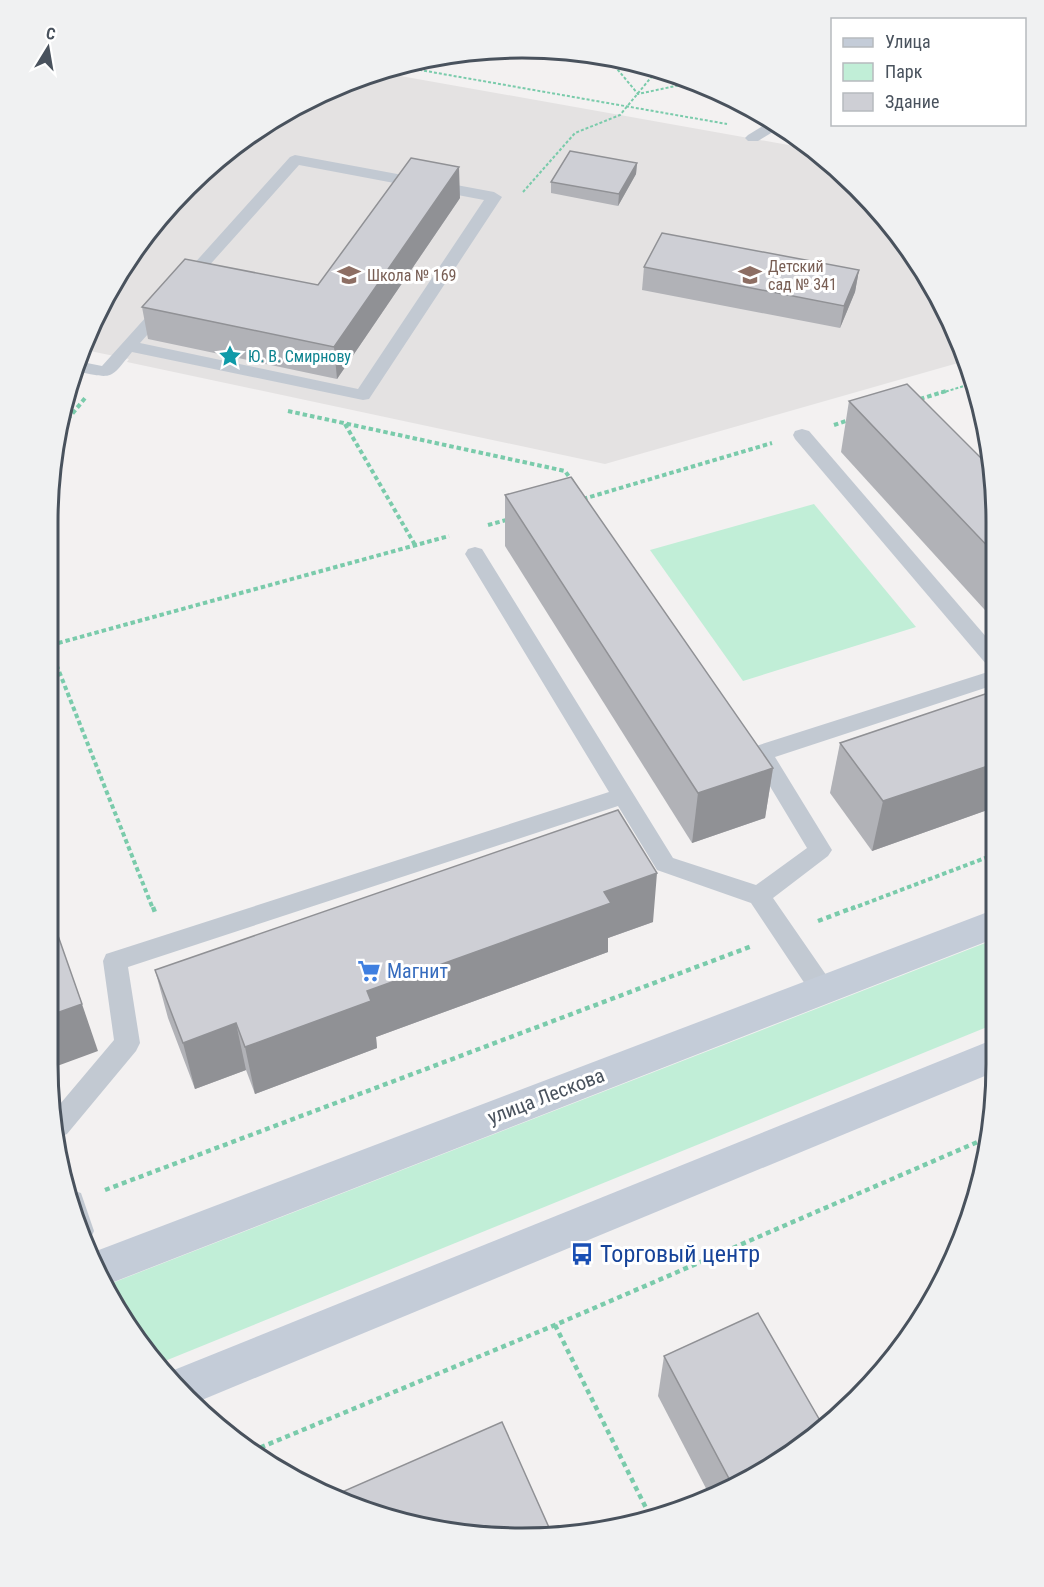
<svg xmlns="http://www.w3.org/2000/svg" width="1044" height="1587" font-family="'Roboto Condensed',sans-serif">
<rect width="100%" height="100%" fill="#f3f1f1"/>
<polygon fill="#e4e2e2" points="378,72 811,149 834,165 898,233 947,312 965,361 605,464 127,362 129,359 85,350 97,313 165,210 233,146 312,97"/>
<g fill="#c1eed7">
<polygon points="814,504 916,627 743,681 650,550"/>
<polygon points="993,940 992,1025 160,1363 128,1329 107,1285"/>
</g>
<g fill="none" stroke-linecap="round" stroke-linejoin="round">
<g stroke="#7acbab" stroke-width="2" stroke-dasharray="3 2" stroke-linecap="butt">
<polyline points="608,58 638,94 694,82"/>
<polyline points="401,64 403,67 727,124"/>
<polyline points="652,77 707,88"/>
<polyline points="523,192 575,133 620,115 658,69"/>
<polyline points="941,393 974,383"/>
</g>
<g stroke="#7acbab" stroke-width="4" stroke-dasharray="4.5 3" stroke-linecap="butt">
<polyline points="920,399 946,391"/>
<polyline points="288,411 565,471 572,481"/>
<polyline points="345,424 415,545"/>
<polyline points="63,425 86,397"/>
<polyline points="834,425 849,420"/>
<polyline points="583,499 772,443"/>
<polyline points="488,525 510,519"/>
<polyline points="51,645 449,536"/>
<polyline points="51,651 153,909"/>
<polyline points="851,909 993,855"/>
</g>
<g stroke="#7acbab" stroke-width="4.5" stroke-dasharray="5 4" stroke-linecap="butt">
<polyline points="153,907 156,915"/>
<polyline points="818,921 855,907"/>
<polyline points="105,1190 752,946"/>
<polyline points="555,1325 652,1520"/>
<polyline points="252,1451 555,1325 989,1137"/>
</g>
<g fill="#c2c9d2" fill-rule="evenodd">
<polygon points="771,121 781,127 758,141 748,141 745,138 748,135"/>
<path d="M295 155 494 192 502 197 369 399 363 400 132 352C110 379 114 379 79 372L82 362 102 366 290 157ZM299 165 484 200 358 389 140 343Z"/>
<polygon points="802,429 809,431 994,646 994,667 987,665 795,439 793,435 795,431"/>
<polygon points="475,547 482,549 673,858 756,885 807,848 750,753 753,747 994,670 994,685 775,757 832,850 828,856 773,898 831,982 834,989 831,996 822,999 813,996 751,903 657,870 618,806 128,967 140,1043 136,1051 67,1134 60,1137 55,1110 114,1040 103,961 106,954 609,792 465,554 468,549"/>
<polygon points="71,1190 81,1193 94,1231 90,1240 85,1242 73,1217 69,1191"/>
</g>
<g fill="#c4ccd8" fill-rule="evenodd">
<polygon points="993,910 993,939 106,1285 91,1253"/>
<polygon points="992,1040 992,1073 197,1402 169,1372"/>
</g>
</g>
<g fill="#b1b2b7">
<polygon points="637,163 636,174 618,206 551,193 551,182"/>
<polygon points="460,198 337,379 148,339 142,307 318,285"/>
<polygon points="644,267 859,270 855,292 840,328 642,290"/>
<polygon points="849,401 995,491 994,620 841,452"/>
<polygon points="505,495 773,768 765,818 692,843 505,546"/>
<polygon points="994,691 993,808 872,851 830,793 840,743"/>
<polygon points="653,922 608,938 608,952 376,1037 377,1048 255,1094 246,1070 195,1089 168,1018 155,970"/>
<polygon points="664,1356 759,1475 710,1496 658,1396"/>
</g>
<g fill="#909195">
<polygon points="637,163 636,174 618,206 619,194"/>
<polygon points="459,167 460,198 337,379 334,347"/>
<polygon points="859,270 855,292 840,328 844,306"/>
<polygon points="994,764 993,808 872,851 883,801"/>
<polygon points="773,768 765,818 692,843 698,793"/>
<polygon points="657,873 653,922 608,938 608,952 376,1037 377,1048 255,1094 245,1047 367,991 604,892"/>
<polygon points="82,1004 98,1051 49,1069 48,1016"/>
<polygon points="236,1023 246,1070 195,1089 183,1043"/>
</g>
<g fill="#cecfd5" stroke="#909195" stroke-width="1.5">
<polygon points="570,151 637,163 619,194 551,182"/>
<polygon points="411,158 459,167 334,347 142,307 185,259 318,285"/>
<polygon points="662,233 859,270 844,306 644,267"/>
<polygon points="907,384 991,468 995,491 995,554 849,401"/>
<polygon points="571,477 773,768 698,793 505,495"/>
<polygon points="994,691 994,764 883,801 840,743"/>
<polygon points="618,810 657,873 604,892 611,903 367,991 371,1001 245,1047 236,1023 183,1043 155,970"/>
<polygon points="49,910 82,1004 48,1016"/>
<polygon points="758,1313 822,1424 759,1475 733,1486 664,1356"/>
<polygon points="502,1422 551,1532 491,1538 369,1514 335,1495"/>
</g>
<defs>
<g id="school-bare" transform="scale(1.8)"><path d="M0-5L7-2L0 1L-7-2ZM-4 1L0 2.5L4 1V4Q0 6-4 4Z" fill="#8d6e63" stroke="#fff" stroke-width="2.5" paint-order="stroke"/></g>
<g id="sight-bare" transform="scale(1.8)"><path d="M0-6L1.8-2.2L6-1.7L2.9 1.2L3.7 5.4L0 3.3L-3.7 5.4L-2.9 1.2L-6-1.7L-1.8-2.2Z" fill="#0f9aa8" stroke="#fff" stroke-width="2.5" paint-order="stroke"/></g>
<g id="supermarket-bare" transform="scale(1.8)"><path d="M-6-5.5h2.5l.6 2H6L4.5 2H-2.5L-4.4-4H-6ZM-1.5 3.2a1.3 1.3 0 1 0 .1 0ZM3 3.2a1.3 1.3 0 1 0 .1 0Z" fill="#3f7fe0" stroke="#fff" stroke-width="2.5" paint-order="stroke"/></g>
<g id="bus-bare" transform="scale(1.8)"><path d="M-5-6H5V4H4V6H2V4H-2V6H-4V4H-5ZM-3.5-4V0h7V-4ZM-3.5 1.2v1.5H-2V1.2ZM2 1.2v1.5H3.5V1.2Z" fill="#1a4fb4" stroke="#fff" stroke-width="2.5" paint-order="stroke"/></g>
</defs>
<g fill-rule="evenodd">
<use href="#school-bare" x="349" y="275"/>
<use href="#school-bare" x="750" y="275"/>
<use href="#sight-bare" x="230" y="356"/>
<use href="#supermarket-bare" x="369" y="971"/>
<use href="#bus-bare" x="582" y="1254"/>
</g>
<g text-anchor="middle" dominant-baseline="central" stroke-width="6" stroke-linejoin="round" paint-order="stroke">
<g font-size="16" fill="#785e54" stroke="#fff" text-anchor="start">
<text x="768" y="266">Детский<tspan x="768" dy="18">сад № 341</tspan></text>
<text x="367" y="275">Школа № 169</text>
</g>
<g font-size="16" fill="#0d838f" stroke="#fff" text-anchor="start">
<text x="248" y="356">Ю. В. Смирнову</text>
</g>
<g font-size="20" fill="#366cbe" stroke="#fff" text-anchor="start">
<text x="387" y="971">Магнит</text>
</g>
<g font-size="20" fill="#49525d" stroke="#fff">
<text transform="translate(546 1096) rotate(-21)">улица Лескова</text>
</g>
<g font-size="24" fill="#164399" stroke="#fff" text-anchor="start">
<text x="600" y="1254">Торговый центр</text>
</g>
</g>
<path d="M0 0H1044V1587H0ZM522 58H522A464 464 0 0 1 986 522V1064A464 464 0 0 1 522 1528H522A464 464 0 0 1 58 1064V522A464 464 0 0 1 522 58Z" fill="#f0f1f2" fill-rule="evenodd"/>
<path fill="none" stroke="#49525d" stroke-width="3" d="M522 58H522A464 464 0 0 1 986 522V1064A464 464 0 0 1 522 1528H522A464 464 0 0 1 58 1064V522A464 464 0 0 1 522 58Z"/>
<rect x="831" y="18" width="195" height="108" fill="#ffffff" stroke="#b6babe" stroke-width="1.5"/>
<rect x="843" y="38" width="30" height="9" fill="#c4ccd8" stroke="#b6babe" stroke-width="1.5"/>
<text x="885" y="48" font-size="18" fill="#49525d">Улица</text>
<rect x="843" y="63" width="30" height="18" fill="#c1eed7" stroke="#b6babe" stroke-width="1.5"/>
<text x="885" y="78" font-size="18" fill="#49525d">Парк</text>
<rect x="843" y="93" width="30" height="18" fill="#cecfd5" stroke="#b6babe" stroke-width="1.5"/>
<text x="885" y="108" font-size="18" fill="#49525d">Здание</text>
<g transform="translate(48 48) rotate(11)" stroke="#ffffff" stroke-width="4.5" paint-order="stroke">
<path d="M0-4.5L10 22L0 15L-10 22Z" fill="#49525d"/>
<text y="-9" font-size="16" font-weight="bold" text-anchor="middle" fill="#49525d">С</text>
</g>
</svg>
